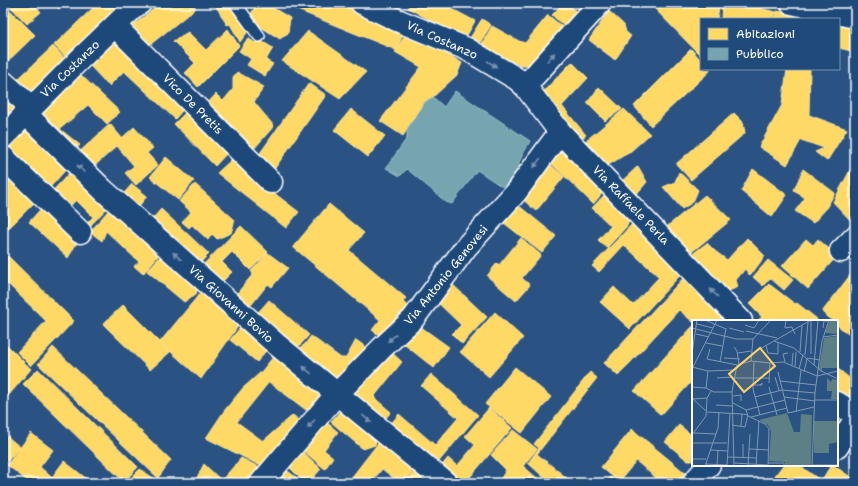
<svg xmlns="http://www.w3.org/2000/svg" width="858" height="486" font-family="'Shantell Sans',sans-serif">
<rect width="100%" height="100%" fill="#2a5383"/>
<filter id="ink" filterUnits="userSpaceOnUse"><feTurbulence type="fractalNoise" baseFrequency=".025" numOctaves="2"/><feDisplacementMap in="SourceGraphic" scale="8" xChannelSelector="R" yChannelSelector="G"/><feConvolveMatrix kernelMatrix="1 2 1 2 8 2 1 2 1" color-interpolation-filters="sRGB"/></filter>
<g filter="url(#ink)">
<g fill="#ffd966" stroke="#ffe494">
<polygon points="7,3 33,3 41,12 27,24"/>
<polygon points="54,3 65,3 59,9"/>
<polygon points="98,3 119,3 125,10 70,62 54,45"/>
<polygon points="161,3 192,3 196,8 146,48 130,28"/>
<polygon points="214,3 234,3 249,30 240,42 230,24 227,25"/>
<polygon points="262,3 265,3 290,18 288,33 280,39 248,19 255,7 260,8"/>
<polygon points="280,3 338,3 405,30 396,50"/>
<polygon points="411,3 441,3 475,21 465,39 408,8"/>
<polygon points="563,3 567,3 581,16 568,30 552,15"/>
<polygon points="649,3 720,3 717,19 701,19 701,56"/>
<polygon points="722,3 739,3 776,12 773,19 721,19"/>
<polygon points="6,6 35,35 3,66 3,44 7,40 3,35 3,9"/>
<polygon points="609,11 624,25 626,32 631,36 615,60 589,40"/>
<polygon points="777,11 802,15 801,19 775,19"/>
<polygon points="548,15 566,30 537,65 520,65 480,47 492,26 519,41 525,43"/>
<polygon points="482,19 491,25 478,46 468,41"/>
<polygon points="839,24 855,27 855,52 839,48"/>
<polygon points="228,29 239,46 198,87 185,73 195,63 173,41 188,32 206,50"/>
<polygon points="408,30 462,63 457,75 433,97 425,102 403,136 380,121 421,67 395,52"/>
<polygon points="308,31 366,72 340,99 282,61"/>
<polygon points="118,36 187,105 175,119 124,71 109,86 90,66"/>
<polygon points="248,38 255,43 258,39 273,48 266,60 273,64 265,76 247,65 251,59 239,51"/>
<polygon points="53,46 70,64 34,98 17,80"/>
<polygon points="691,49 701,60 701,69 711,70 651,126 634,106"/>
<polygon points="572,62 588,78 562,106 586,135 579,141 539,96"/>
<polygon points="787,69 810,69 809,115 847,129 827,161 815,152 824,148 801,140 787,165 759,147 782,105"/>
<polygon points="237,72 264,87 254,102 274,126 253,150 205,106 216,94 223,101 233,89 233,77"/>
<polygon points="81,75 120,112 107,124 88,105 60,129 80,145 75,151 39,116"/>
<polygon points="309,83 326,95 273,171 256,159"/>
<polygon points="599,87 622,109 605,121 587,103"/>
<polygon points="3,89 21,108 3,125"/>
<polygon points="189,109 230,150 215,166 174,124"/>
<polygon points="351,109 385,136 368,157 334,130"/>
<polygon points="624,109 650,134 631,151 607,166 583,143"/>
<polygon points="734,113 743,122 745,133 691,180 676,164"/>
<polygon points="25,124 69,166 46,192 3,152"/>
<polygon points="110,124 122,138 134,127 153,148 147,153 158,165 136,185 125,173 134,166 117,146 90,170 76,155"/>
<polygon points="564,147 607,188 593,204 550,162"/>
<polygon points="166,157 194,181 178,200 150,177"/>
<polygon points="231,160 299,212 286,228 217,173"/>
<polygon points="855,161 855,225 833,202"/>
<polygon points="549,163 564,177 536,211 520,197"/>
<polygon points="3,166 39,198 3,234"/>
<polygon points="638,166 647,182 634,197 620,183"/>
<polygon points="753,169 787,195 772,217 741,191"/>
<polygon points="803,169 835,193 825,210 813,223 795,211 805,198 794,190"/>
<polygon points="71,171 110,205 89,227 86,224 93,217 76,200 64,213 47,197"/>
<polygon points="679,172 698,190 693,202 682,209 663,187 675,182"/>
<polygon points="132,184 147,196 136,210 120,198"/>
<polygon points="195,184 235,220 231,233 217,239 212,234 208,240 192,225 189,228 182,222 191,212 179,201"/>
<polygon points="609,190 632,214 627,226 607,248 598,240 611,226 592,208"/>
<polygon points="705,195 731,220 688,255 664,229"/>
<polygon points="46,203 79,239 68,258 29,222"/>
<polygon points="329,204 364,233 349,250 406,298 403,302 409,307 396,322 394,320 380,336 372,330 380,320 293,247"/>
<polygon points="518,205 556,236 542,253 504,223"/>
<polygon points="112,206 163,250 143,274 134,266 139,262 106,231 102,241 90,232"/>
<polygon points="161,209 209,254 197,266 148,224"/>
<polygon points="636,220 685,270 630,329 600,302 614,287 633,305 659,277 624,245 599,272 592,266"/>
<polygon points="241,226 268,252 250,270 232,252 222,262 232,272 217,287 199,269"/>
<polygon points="521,238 541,255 522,278 530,285 516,301 487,276 497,263 499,265"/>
<polygon points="747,238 765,256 750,276 745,269 736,280 738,287 722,294 687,258 707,243 715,251 727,260"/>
<polygon points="806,239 813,245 818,239 837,256 808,289 782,266"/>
<polygon points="165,251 200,281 196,294 184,302 147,271"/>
<polygon points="268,253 288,268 272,287 268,284 248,309 234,297 253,274 251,271"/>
<polygon points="8,256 74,321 31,366 17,352 46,321 8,284 3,289 3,261"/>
<polygon points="768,260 793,280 784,290 770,278 763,286 753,277"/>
<polygon points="688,273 736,321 693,321 693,322 679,310 618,376 604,363"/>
<polygon points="851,274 855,278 855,336 853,338 837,325 837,321 833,321 822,312"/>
<polygon points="450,282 487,317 462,344 452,334 461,325 434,299"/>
<polygon points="769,284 795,304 797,303 817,319 816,321 757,321 762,317 749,304"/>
<polygon points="206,286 241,322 201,379 160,342"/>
<polygon points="269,300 309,335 294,352 254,317"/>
<polygon points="123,305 170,352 150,370 103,324"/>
<polygon points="495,312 523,338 489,377 460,352"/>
<polygon points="245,322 272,343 257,362 230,340"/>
<polygon points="417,324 449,347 434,368 400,341"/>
<polygon points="693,326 693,380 661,415 634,391"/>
<polygon points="311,336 341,358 346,358 356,340 369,349 347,379 327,376 296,351 305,344"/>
<polygon points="3,341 31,369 3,402"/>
<polygon points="53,347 171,460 158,478 38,364"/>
<polygon points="386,347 402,362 374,397 378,401 391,412 385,419 353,394 351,384"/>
<polygon points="278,351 332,394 314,416 269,382 237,422 263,441 293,415 302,423 282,443 271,452 261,466 206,438 224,411 243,388 261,372"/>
<polygon points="515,367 551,397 522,433 485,404"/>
<polygon points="837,368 853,381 855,379 855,407 837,393"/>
<polygon points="38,369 138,467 124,482 23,384"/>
<polygon points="590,372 597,378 537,454 573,483 550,483 528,463 539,448 534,444"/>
<polygon points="431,374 478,415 436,465 390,425 399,414 435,445 458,418 421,386"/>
<polygon points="344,406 378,434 375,445 363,449 331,422"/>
<polygon points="489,408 512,428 465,483 456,483 439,469 448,458 457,466 475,445 465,436"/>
<polygon points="324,420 338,432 324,450 333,457 325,469 299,447"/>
<polygon points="679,425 693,436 693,461 688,461 665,442"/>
<polygon points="632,429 689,476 683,483 662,483 636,461 619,482 601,467"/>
<polygon points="513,430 537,449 523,466 543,483 498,483 506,470 491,455"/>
<polygon points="3,433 20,447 5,464 3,462"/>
<polygon points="31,433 53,450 40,467 58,483 30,483 7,465"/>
<polygon points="382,438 418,465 404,483 400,483 382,469 371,483 350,483 348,482"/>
<polygon points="299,448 321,469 312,479 311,478 303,481 285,463"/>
<polygon points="241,458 259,467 247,483 226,483 222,480"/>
<polygon points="64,461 92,483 59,483 52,477"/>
<polygon points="204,464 224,483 194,483"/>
<polygon points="783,465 799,465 820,480 818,483 783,483 774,477"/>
<polygon points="831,465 833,465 855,480 855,483 820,483"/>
<polygon points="419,466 441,483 405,483"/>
<polygon points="282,467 296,477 301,483 285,483 275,474"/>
<polygon points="140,469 161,483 126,483"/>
<polygon points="610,477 617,483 606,483"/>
</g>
<polygon fill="#76a5af" stroke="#9fc0c7" points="455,91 530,141 518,164 523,167 507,190 477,170 452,204 446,202 407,169 400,176 386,168 407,138 407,129 425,102 433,97 444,107"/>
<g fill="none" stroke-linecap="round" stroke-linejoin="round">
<g stroke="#fff" stroke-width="14">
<polyline id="lane" points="235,3 259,36"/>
</g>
<g stroke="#fff" stroke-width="25">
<g id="street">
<polyline points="115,26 271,182"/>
<polyline points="3,82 31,107"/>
<polyline points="525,86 560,132 741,321"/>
<polyline points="25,113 102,189 276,344 446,483"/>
<polyline points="3,157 80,232"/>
<polyline points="841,251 855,237"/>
<polyline points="837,403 855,414"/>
<polyline points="837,447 855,420"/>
<polyline points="261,483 336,395 382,348 413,319 466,247 516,192 560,132"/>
<polyline points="693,483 709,465"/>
</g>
</g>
<g stroke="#fff" stroke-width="25">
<g id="secondary">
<polyline points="362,3 397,20 467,49 517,79 525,86 600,3"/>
<polyline points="792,3 855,17"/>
<polyline points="3,137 79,60 134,7 140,3"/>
</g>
</g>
<use href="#lane" stroke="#1f4a7a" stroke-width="11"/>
<use href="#street" stroke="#1f4a7a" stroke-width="22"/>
<use href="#secondary" stroke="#1f4a7a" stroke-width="22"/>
</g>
<defs><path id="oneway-solid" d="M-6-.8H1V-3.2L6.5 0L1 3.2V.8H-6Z"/></defs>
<g fill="#7992af">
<use href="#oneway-solid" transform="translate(551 57) rotate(-48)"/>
<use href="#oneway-solid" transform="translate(492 64) rotate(32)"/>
<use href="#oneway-solid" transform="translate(537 163) rotate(126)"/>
<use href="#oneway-solid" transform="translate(81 169) rotate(-135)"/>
<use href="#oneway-solid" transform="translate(177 256) rotate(-138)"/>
<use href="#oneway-solid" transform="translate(714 293) rotate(-134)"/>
<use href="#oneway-solid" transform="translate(392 338) rotate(138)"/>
<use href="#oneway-solid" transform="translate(307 370) rotate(-140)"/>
<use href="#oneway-solid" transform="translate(367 419) rotate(39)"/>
<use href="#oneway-solid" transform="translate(311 424) rotate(131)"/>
</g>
</g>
<g text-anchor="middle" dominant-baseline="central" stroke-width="4" stroke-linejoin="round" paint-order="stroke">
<g font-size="12" fill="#fff" stroke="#1f4a7a">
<text transform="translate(442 40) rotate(24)">Via Costanzo</text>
<text transform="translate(70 69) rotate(-44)">Via Costanzo</text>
<text transform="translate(193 104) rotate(45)">Vico De Pretis</text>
<text transform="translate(631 205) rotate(46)">Via Raffaele Perla</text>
<text transform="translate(446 275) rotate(-51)">Via Antonio Genovesi</text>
<text transform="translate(231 304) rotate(42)">Via Giovanni Bovio</text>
</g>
</g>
<g transform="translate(692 320)">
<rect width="146" height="146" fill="#2a5383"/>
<path d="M138 0H146V14L133 13ZM146 16 145 48H130V52L127 49 132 18ZM135 58 139 62 140 59 146 60 145 79H139L140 71H135ZM95 93 102 112H108L109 94 120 95 119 146H93V142L77 141 79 111 76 105 67 100ZM122 101H146V122L137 124V133H122Z" fill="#5c8085"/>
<path fill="none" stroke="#7f98b5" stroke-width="1" d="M13 0 34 9M94 0 93 8 100 7 103 14M119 0V34M5 4 21 8M53 5 62 8 67 0M0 8 44 19H61M37 8 52 12M131 8 132 1H137M54 11 85 18M4 14 17 17M131 17 146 15M82 21 102 28 129 51 146 59M14 23 30 26M74 26 76 33 86 34V23M42 27 45 31 47 44M18 29 15 39 45 45M108 32 110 5M0 33 5 0M46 33 59 31M59 34 119 0M113 35 116 2M32 38 48 39M115 38 128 40M59 41 61 19 79 0M28 42 34 8M62 42 61 69 68 95M93 42 91 34 96 33M100 45 101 33M122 45 126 0M103 46 104 32M0 47 16 51 42 50M1 47 25 0M107 49 111 34M86 52 96 93 122 87M112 52 115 39M83 57 87 70M25 58 41 57M41 58H77M88 61 124 65M77 63 78 43M61 65H70V63L68 65M0 67 14 68 22 72H40M77 67 85 95M14 68 16 51M41 76 49 75V81M63 77 90 70 123 73M92 77 123 81M0 79 15 78M1 79 14 91M123 80H146M41 83 54 90 56 96 73 104 77 109 76 146M24 85 40 86M54 90 93 80M15 92 50 94M104 92 109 50M59 97 95 88M40 105 53 107 56 95 50 94 49 106M2 113 24 114M0 115 14 96 15 78 19 71M0 123H35M57 129 77 130M18 130 36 131M36 137 65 138M51 137V124M0 139H14M42 143 76 145M76 143H92V146M13 144 35 145M25 145 26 131M120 145H146M13 146 26 108 27 92M35 146 38 93M42 146 40 72 45 45 59 41 78 43 91 42 125 56 146 51M56 146 58 114M64 146 67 101M120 146 123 72 130 21 137 0"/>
<path fill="#ffd166" fill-opacity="0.15" stroke="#ffd166" stroke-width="2" d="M68 28 83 46 52 72 37 54Z"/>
<rect width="146" height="146" fill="none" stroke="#fff" stroke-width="2"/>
</g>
<rect width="858" height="486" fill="none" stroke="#1f4a7a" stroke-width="16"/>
<rect x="8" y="8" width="842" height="470" fill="none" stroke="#fff" stroke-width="1.5" filter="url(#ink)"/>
<rect x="700" y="18" width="140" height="52" fill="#1f4a7a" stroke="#7992af"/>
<rect x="708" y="28" width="20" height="12" fill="#ffd966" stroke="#7992af"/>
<text x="736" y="38" font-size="12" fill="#ffffff">Abitazioni</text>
<rect x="708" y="48" width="20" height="12" fill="#76a5af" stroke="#7992af"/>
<text x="736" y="58" font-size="12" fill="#ffffff">Pubblico</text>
</svg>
